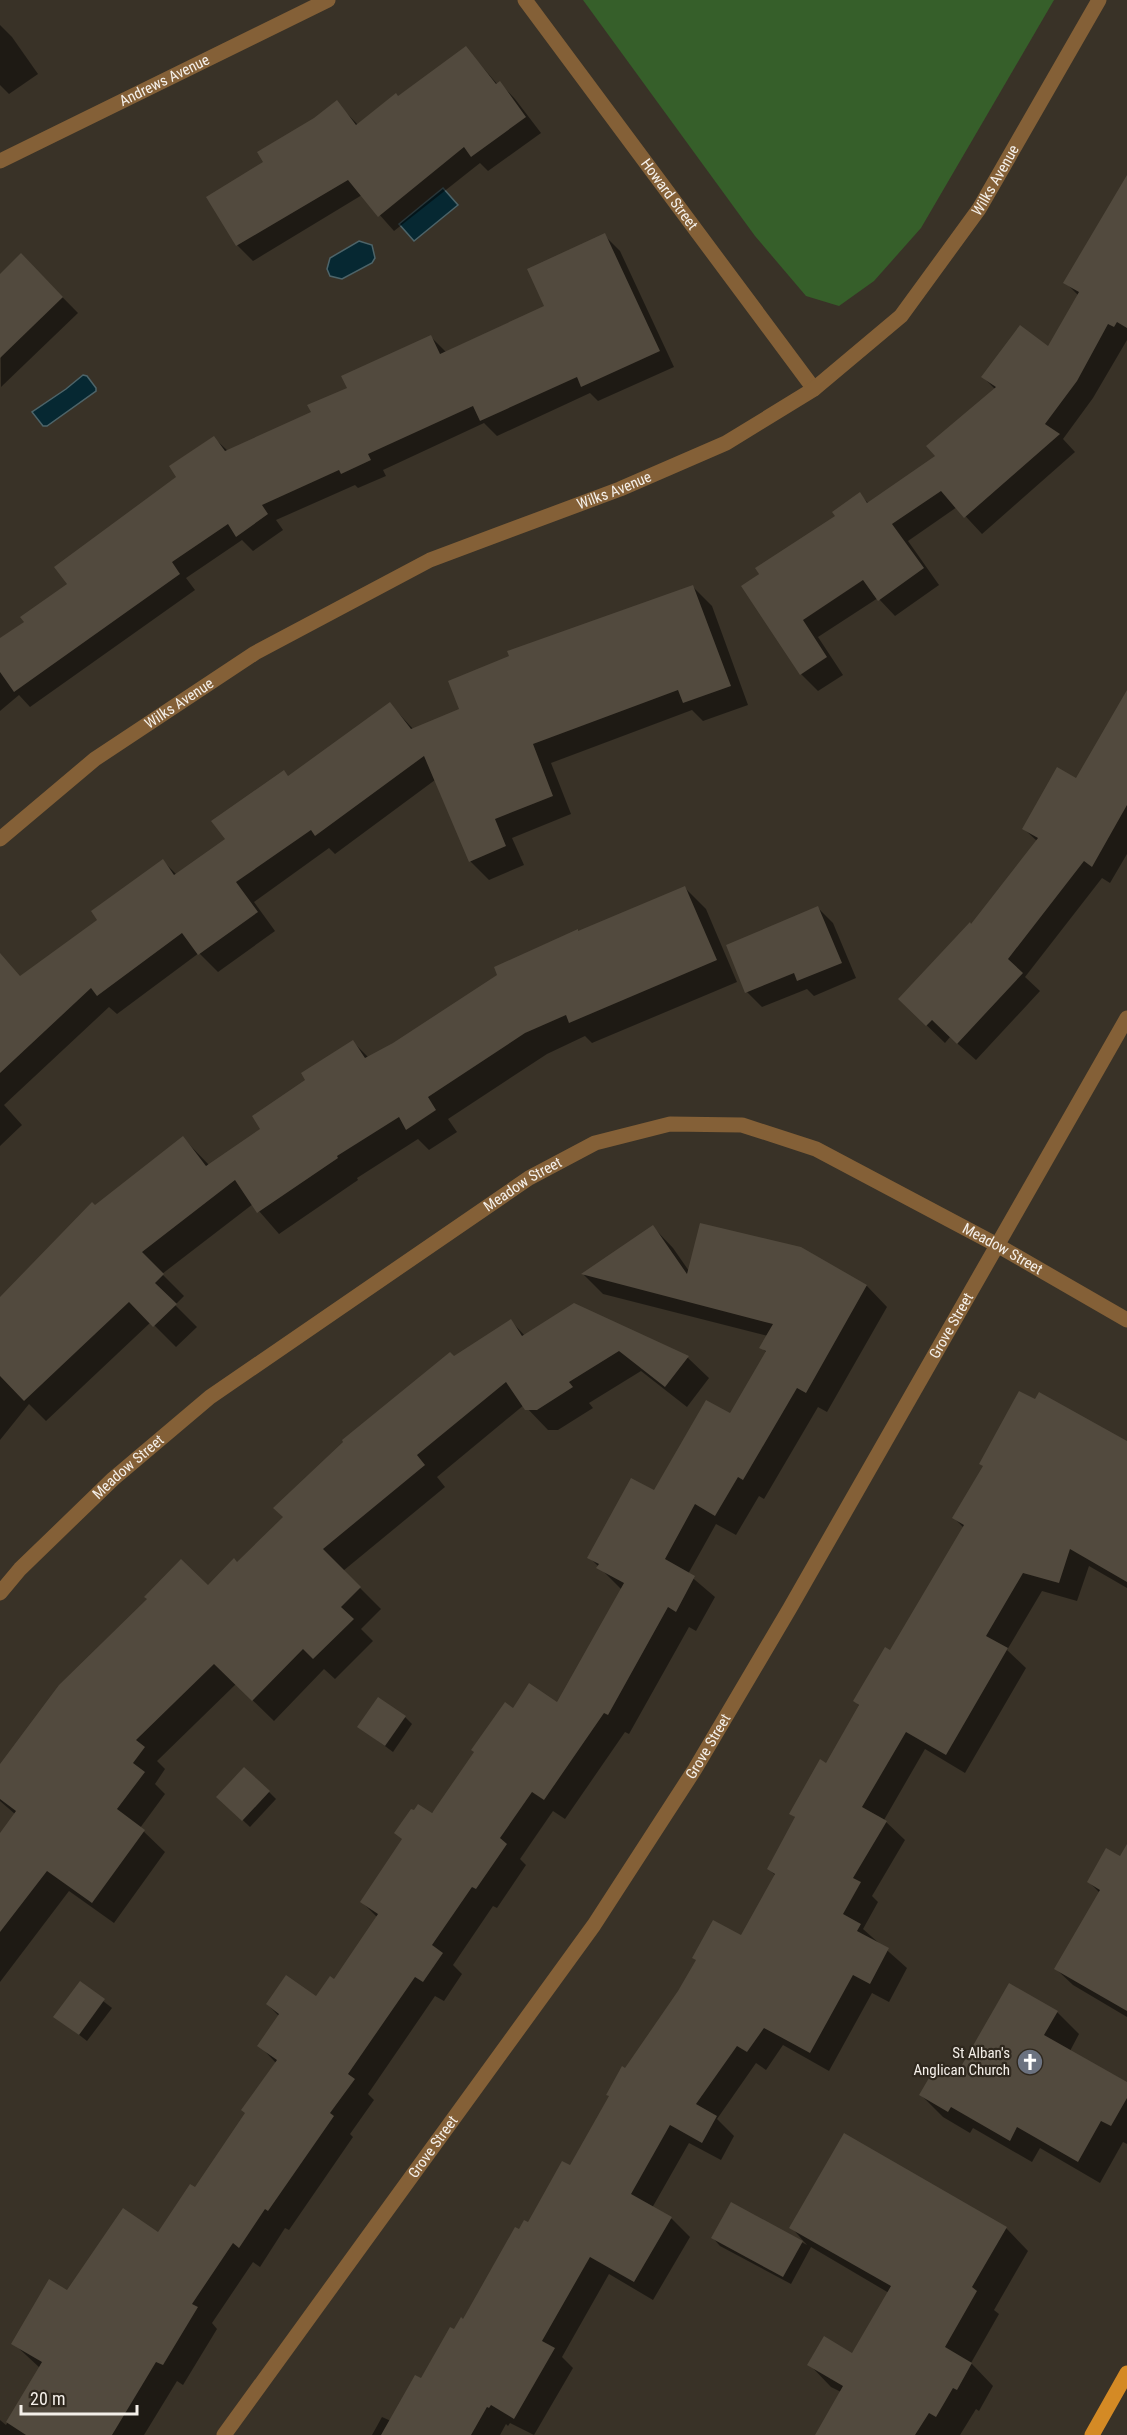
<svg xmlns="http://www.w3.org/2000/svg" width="1127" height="2435" font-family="'Roboto Condensed',sans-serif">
<rect width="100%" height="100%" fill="#393227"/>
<polygon fill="#365f2a" points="583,0 1054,0 921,228 874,281 839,306 806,296 755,236"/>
<g fill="#062832" stroke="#4d6469" stroke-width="1.5">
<polygon points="443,188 458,205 414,241 399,224"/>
<polygon points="359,241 372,245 375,258 372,263 342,279 330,276 327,269 330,258"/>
<polygon points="83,375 87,376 96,388 96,391 47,426 43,426 32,412 66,389"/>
</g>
<g fill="#0007">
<polygon points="0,25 12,37 38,74 9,94 0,85"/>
<polygon points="466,48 498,85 500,83 515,99 541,133 488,171 480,163 394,231 362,195 253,261 237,245 208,197 265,163 336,102 358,125"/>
<polygon points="1127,186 1127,340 1093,398 1063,439 1075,452 982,534 957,507 908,541 939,585 895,616 878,598 818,637 843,675 818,691 801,674 743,586 837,517 859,494 869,504 937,456 995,389 983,377 1049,348 1079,296 1065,282"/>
<polygon points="604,235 620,251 674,367 598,401 590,393 497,436 484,423 383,470 386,476 358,488 355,485 276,520 283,530 253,551 242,540 186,578 195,590 30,707 19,695 0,711 0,640 26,622 69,585 179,477 214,438 228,451 313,413 431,337 446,352 546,306"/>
<polygon points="21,255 78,313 1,387 0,276"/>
<polygon points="693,587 712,606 748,705 703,721 692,710 551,763 571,814 512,838 524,865 489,880 470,861 435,780 335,854 329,848 254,902 275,931 218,972 199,953 117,1014 109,1007 4,1105 22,1125 0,1146 0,986 21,978 99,920 163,861 177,875 227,840 289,777 390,704 414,730 461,710"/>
<polygon points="1127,694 1127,854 1110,883 1102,878 1025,977 1040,991 976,1060 950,1037 945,1043 917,1016 971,926 1037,841 1024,829 1076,780"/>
<polygon points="685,888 706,909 737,982 592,1043 585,1036 547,1054 448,1119 457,1132 429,1150 418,1139 357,1178 358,1180 279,1234 253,1204 162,1274 184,1296 175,1305 197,1327 176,1347 151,1322 46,1421 29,1404 0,1440 0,1299 95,1207 183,1138 209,1165 262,1129 307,1081 353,1042 369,1058 579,933"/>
<polygon points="818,908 833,923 856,978 814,996 807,989 762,1007 747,992"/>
<polygon points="653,1227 673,1248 689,1271 801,1248 867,1286 887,1307 827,1412 818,1407 764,1499 759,1496 736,1535 716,1524 688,1574 715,1597 696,1631 689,1627 629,1734 625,1732 565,1819 553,1811 520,1859 526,1865 497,1908 493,1906 453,1965 462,1974 444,2001 435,1996 368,2094 374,2100 350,2134 353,2137 289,2230 285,2228 260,2267 253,2262 212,2323 217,2329 183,2385 177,2381 144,2435 0,2435 0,2420 6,2425 40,2368 13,2343 68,2292 158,2234 195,2189 247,2113 276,2063 259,2045 279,2016 267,2004 316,1998 334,1982 377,1917 362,1902 513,1710 557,1704 622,1590 589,1557 730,1415 767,1353 761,1347 768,1336 603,1294 584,1275"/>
<polygon points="574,1305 688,1358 709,1378 687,1407 641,1371 589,1403 593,1408 558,1430 548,1430 524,1405 437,1477 445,1487 343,1571 381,1609 361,1629 373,1641 335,1679 324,1669 274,1721 236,1684 157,1761 165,1769 155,1784 165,1794 140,1828 165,1852 114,1923 69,1891 0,1982 0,1835 15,1814 0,1801 0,1767 208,1587 237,1564 454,1358 511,1321 525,1336"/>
<polygon points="1127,1442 1127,1588 1089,1566 1077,1601 1042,1591 1007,1650 1026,1668 965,1773 925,1749 884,1820 905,1840 872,1896 878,1902 863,1929 907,1968 889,2002 872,1993 829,2071 783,2045 766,2070 756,2063 717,2119 734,2136 721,2160 689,2143 652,2208 672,2219 690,2237 653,2300 609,2274 562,2357 573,2368 534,2435 510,2423 508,2426 506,2424 500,2435 372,2435 382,2417 391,2421 463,2321 520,2231 528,2224 570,2167 626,2070 741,1937 776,1876 769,1869 796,1818 791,1813 826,1765 860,1707 855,1701 891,1652 964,1528 954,1518"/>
<polygon points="405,1717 412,1724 393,1752 358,1726"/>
<polygon points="269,1792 276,1799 250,1827 226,1804"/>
<polygon points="1127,1862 1127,2017 1073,1985 1056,1969 1100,1893 1088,1881"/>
<polygon points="80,1983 112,2008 87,2041 55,2016"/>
<polygon points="1057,2012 1079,2034 1070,2051 1127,2084 1127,2144 1123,2142 1100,2183 1040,2148 1032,2162 973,2128 970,2133 943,2117 921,2095 956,2079"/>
<polygon points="732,2204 807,2245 791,2227 1006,2228 1028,2251 994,2310 999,2314 971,2363 993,2386 979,2411 976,2409 960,2435 817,2435 841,2392 831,2387 809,2364 853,2355 889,2293 811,2247 791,2284 720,2246 713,2238"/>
</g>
<g fill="#524a3e">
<polygon points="466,46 496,84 500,81 526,117 471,157 464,147 378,217 348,180 236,246 206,197 263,162 257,152 314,118 337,100 356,125 396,93 398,96"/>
<polygon points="1127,175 1127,328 1117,322 1114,327 1108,324 1077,381 1045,424 1060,434 964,518 941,491 892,524 924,568 878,601 863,580 803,620 827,657 800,675 741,586 759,574 755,568 835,516 832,512 860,492 867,503 935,456 926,446 996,387 981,377 1020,325 1048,346 1079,292 1063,283"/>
<polygon points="605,233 660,351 581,387 577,377 480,421 473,406 368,454 371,460 341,474 339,470 262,505 268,514 236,537 228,524 172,562 180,574 14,692 0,672 0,638 24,622 20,617 67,584 54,567 176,477 169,466 214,436 225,451 311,412 307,405 347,388 341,376 431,335 440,354 544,306 527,269"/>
<polygon points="21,253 63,297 0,358 0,274"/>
<polygon points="693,585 731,686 683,703 678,690 533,744 553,796 495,819 506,846 469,862 424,756 315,836 311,830 236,882 258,912 198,955 182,933 97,996 91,988 0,1073 0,953 20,976 97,920 91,911 163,859 174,875 225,839 211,821 284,770 288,776 390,702 411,729 459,709 448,681 509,656 507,651"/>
<polygon points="1127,690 1127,805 1092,867 1084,861 1008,959 1023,973 957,1044 932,1020 926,1026 898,999 970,922 971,924 1038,838 1022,829 1057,767 1076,778"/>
<polygon points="685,886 717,960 569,1023 566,1015 525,1033 428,1097 436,1110 406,1130 399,1117 337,1156 338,1158 257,1213 235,1180 142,1252 164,1274 155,1283 177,1304 153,1327 129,1302 24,1401 0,1376 0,1297 92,1202 95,1205 183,1136 206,1166 260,1129 252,1116 305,1080 301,1073 353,1040 365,1058 393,1043 497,975 494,967 578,929 578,931"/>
<polygon points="818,906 842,963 797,981 794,973 745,993 726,945"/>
<polygon points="700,1223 801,1247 867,1285 806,1393 797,1388 743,1480 738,1477 715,1516 695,1504 665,1559 695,1576 676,1612 668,1607 608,1715 604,1713 544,1800 532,1792 500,1838 507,1844 476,1889 472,1887 432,1945 443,1953 423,1982 415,1977 348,2074 355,2079 330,2113 334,2116 268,2211 265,2209 239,2248 233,2243 192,2304 198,2307 163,2365 156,2362 112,2435 26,2435 6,2422 42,2362 11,2344 49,2279 67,2290 123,2208 158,2232 190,2184 195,2187 245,2113 241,2110 277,2060 257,2046 279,2014 266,2004 286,1975 316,1996 330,1976 334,1979 378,1914 360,1902 402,1839 394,1833 411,1809 414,1810 418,1804 432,1813 474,1752 471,1750 505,1702 513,1708 529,1683 557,1702 624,1583 596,1568 599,1564 587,1558 631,1478 654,1490 706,1400 730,1413 766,1351 759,1348 773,1324 581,1274 653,1225 687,1274"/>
<polygon points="574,1303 689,1356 665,1387 619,1351 569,1382 573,1387 537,1410 525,1410 506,1382 417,1455 425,1465 323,1549 361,1587 341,1607 354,1619 313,1659 303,1649 252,1701 214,1664 136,1740 145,1747 133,1763 145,1772 117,1809 145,1830 92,1903 47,1871 0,1932 0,1833 16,1811 0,1799 0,1764 59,1685 147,1599 144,1597 181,1559 208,1585 234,1558 237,1562 283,1517 273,1508 343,1442 342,1440 450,1352 454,1356 511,1319 522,1336"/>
<polygon points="1019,1391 1035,1399 1039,1392 1127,1441 1127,1582 1070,1549 1059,1583 1023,1573 986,1636 1008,1648 946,1755 906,1732 862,1807 887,1821 853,1878 861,1882 843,1914 861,1924 857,1931 889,1948 870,1984 853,1975 810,2053 764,2028 747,2052 737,2046 696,2104 717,2116 702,2143 670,2125 631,2194 672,2217 634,2282 590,2257 542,2341 555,2348 514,2419 491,2405 489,2408 487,2407 471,2435 381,2435 415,2375 421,2378 450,2327 454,2329 461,2317 463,2319 515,2227 519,2229 524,2220 528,2222 562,2161 570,2165 609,2096 606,2095 622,2066 625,2068 678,1991 696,1960 692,1958 713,1920 741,1935 775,1874 767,1869 795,1817 789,1814 820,1759 826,1763 859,1705 853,1701 885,1647 890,1650 964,1525 952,1518 983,1466 979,1464"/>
<polygon points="378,1697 406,1716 385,1746 357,1727"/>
<polygon points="244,1767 270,1791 242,1821 216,1797"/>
<polygon points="1127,1844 1127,2011 1054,1969 1100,1890 1087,1882 1106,1848 1120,1856"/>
<polygon points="80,1981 105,1999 79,2035 53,2017"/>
<polygon points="1009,1983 1058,2011 1044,2035 1127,2082 1127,2098 1111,2126 1101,2121 1078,2162 1017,2127 1010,2141 951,2107 948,2112 919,2095 936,2066 955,2077"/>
<polygon points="844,2133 1007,2227 972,2287 977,2291 945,2347 972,2363 957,2390 953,2388 936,2417 929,2413 915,2435 815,2435 843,2386 807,2365 824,2336 852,2353 891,2286 789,2228"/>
<polygon points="731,2202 803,2241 783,2277 711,2238"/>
</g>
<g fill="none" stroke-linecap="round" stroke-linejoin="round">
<g stroke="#846037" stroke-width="15">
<path id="s1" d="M525 0 814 389"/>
<path id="s2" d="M0 161 328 0"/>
<path id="s3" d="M0 839 95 759 255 653 430 560 620 489 726 443 814 389 901 316 979 209 1099 0"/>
<path id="s4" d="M0 1593 20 1569 113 1479 210 1397 529 1178 595 1143 670 1124 742 1125 816 1149 997 1245 1127 1320"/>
<path id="s5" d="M224 2435 594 1925 695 1769 790 1608 1127 1018"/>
</g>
<polyline stroke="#d48a25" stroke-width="15" points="1092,2435 1127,2373"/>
</g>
<defs>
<g id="church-disc" transform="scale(1.35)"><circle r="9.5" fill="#6b7280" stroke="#2f281e"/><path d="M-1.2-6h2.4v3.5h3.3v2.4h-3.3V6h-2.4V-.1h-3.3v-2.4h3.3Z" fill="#fff"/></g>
</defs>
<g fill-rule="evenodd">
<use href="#church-disc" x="1030" y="2062"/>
</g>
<g text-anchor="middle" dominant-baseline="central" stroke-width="4.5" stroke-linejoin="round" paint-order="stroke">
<g font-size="15" fill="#f4efe9" stroke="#2f281e">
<text stroke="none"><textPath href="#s2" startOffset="183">Andrews Avenue</textPath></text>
<text stroke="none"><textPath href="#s3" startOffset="1215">Wilks Avenue</textPath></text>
<text stroke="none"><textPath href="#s1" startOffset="242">Howard Street</textPath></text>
<text stroke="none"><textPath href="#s3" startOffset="711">Wilks Avenue</textPath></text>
<text stroke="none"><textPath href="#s3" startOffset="225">Wilks Avenue</textPath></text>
<text stroke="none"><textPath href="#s4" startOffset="666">Meadow Street</textPath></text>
<text stroke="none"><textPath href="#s4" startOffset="1188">Meadow Street</textPath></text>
<text stroke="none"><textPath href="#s5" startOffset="1328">Grove Street</textPath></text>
<text stroke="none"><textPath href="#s4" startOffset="180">Meadow Street</textPath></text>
<text stroke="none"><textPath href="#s5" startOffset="842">Grove Street</textPath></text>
<text stroke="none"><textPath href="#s5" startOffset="356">Grove Street</textPath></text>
</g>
<g font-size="15" fill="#f4efe9" stroke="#2f281e" text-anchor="end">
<text x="1010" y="2053">St Alban's<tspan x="1010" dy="17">Anglican Church</tspan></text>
</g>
</g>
<path d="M21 2405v9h116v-9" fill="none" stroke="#f4efe9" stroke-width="3"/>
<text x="30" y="2405" font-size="18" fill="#f4efe9" stroke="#2f281e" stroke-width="4.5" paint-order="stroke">20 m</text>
</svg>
